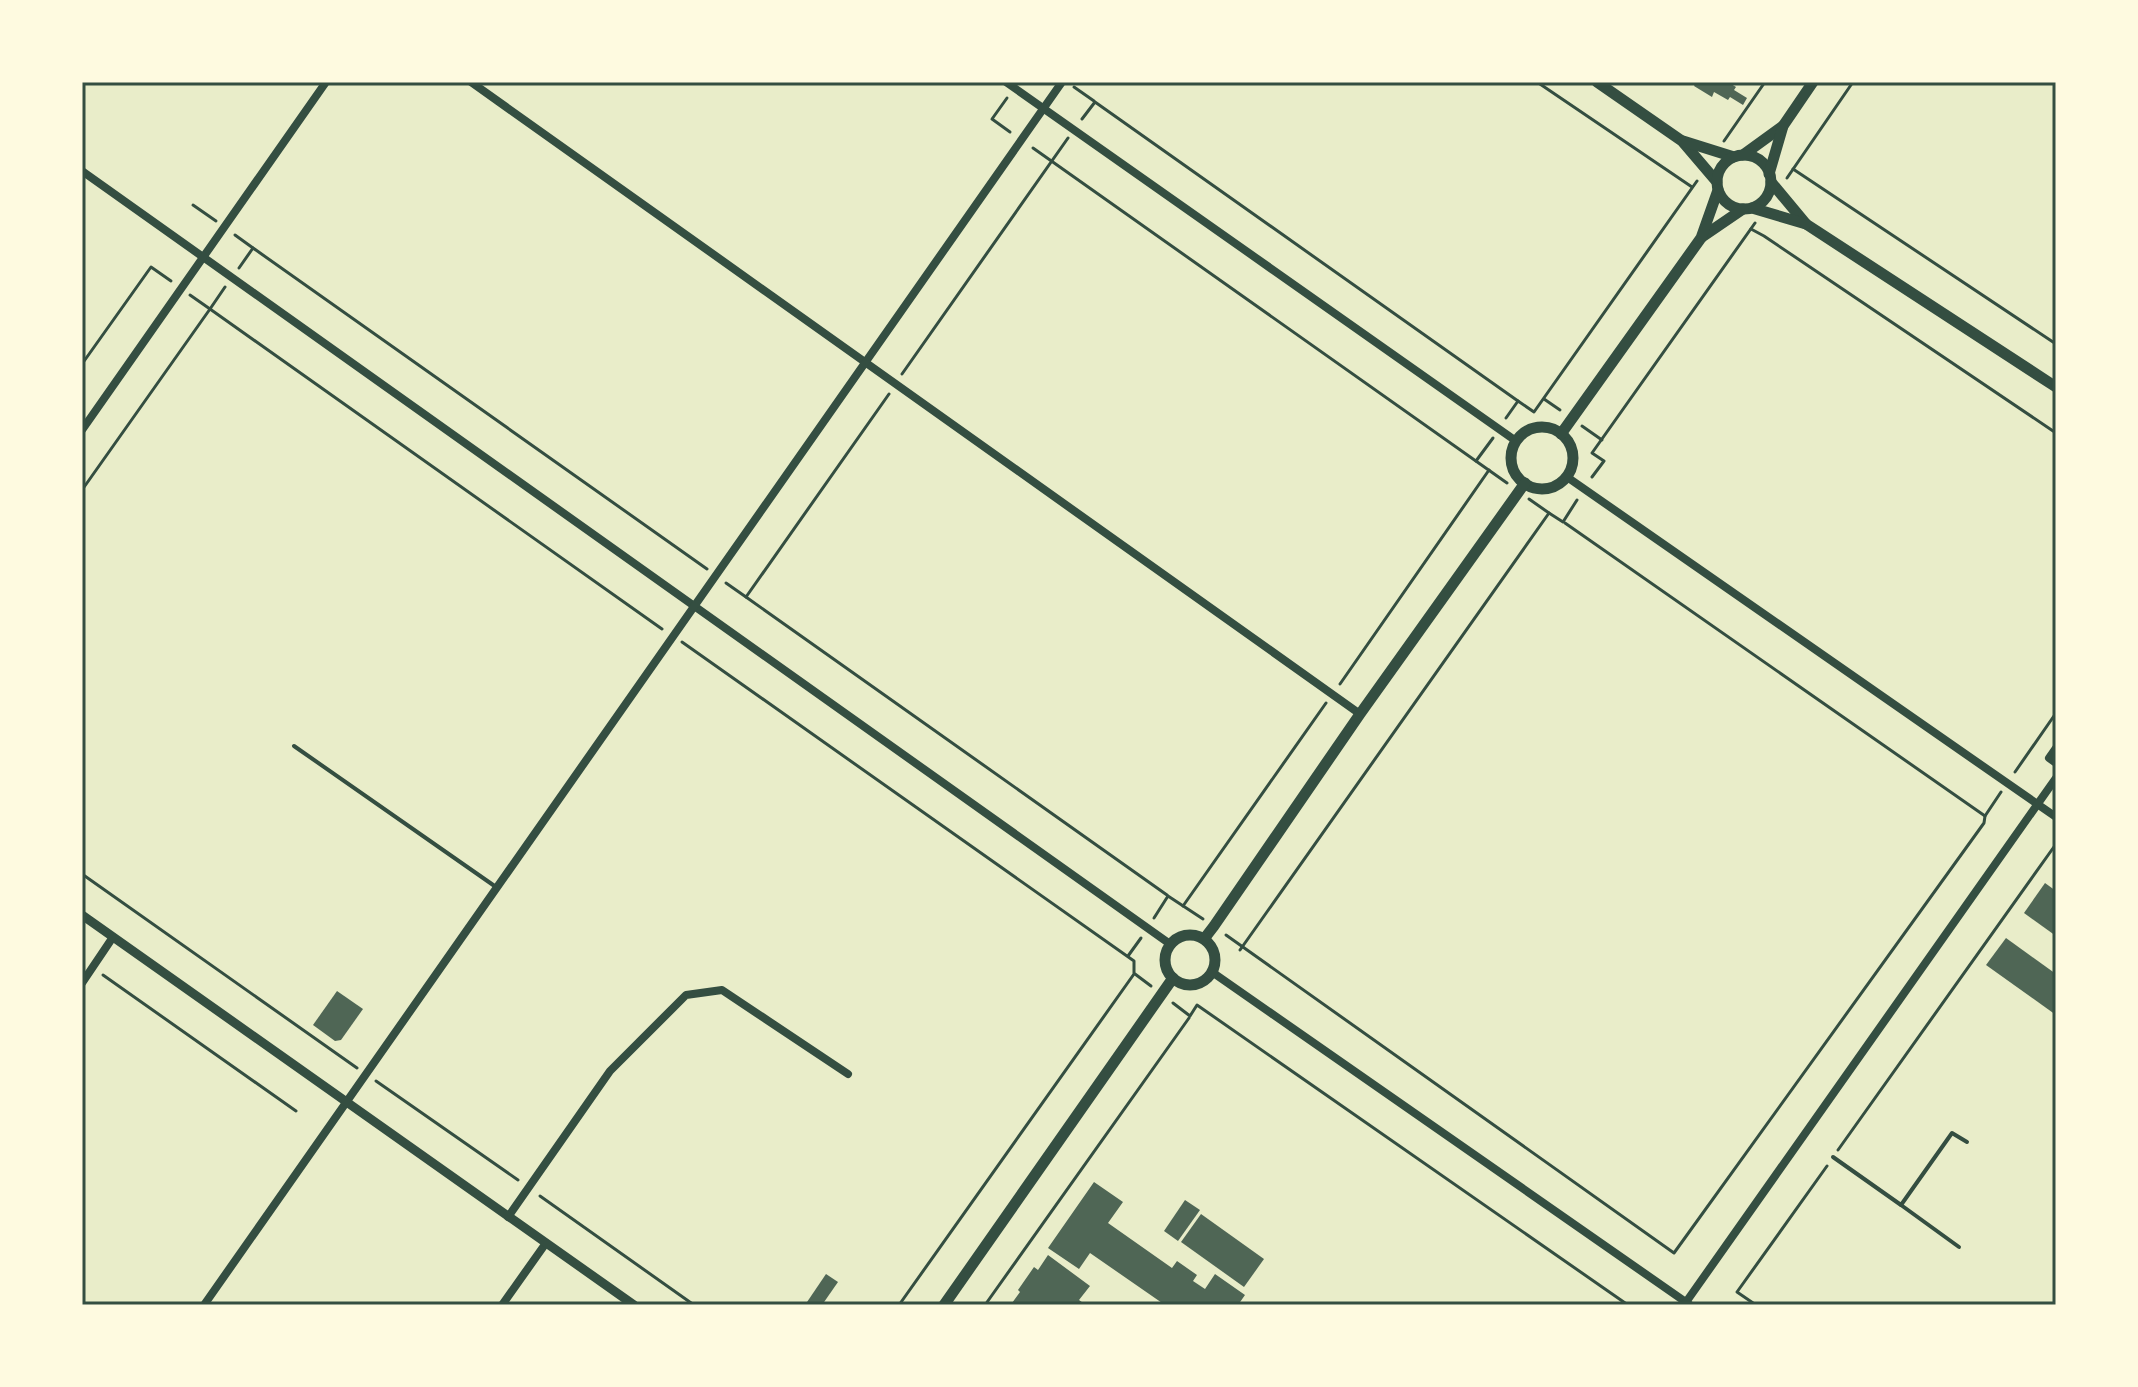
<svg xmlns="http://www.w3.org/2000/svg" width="2138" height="1387" font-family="'Titillium Web',sans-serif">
<rect width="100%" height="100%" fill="#e9edc9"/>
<g fill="#4f6655">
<polygon points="1696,82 1728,82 1736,87 1734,90 1747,98 1743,105 1730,97 1728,100 1714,92 1712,97 1694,86"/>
<polygon points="2045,883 2056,891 2056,936 2024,913"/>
<polygon points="2006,938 2056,974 2056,1015 1986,965"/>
<polygon points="337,991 363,1009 341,1040 335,1041 313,1025"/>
<polygon points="1094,1182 1123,1202 1108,1223 1172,1268 1177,1261 1197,1275 1193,1281 1205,1289 1215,1274 1245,1295 1238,1305 1165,1305 1090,1253 1079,1269 1048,1248"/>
<polygon points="1185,1200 1200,1210 1178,1241 1164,1231"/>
<polygon points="1201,1214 1264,1259 1244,1287 1181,1242"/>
<polygon points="1048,1255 1090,1286 1079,1300 1086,1305 1015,1305 1012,1303 1020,1292 1018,1290 1034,1267 1038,1270"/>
<polygon points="826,1274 838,1282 822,1305 805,1305"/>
</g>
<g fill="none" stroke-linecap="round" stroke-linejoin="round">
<g stroke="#344e41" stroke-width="3">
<polyline points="1537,82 1692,187"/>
<polyline points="1074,87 1094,101"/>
<polyline points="1007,98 992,119 1010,132"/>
<polyline points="1082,119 1095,102 1518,401"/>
<polyline points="1724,141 1765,82"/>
<polyline points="1033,148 1507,483"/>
<polyline points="1793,169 2056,344"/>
<polyline points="1787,178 1853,82"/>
<polyline points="193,205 216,221"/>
<polyline points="1751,229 1764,236 2056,433"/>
<polyline points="235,235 253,248"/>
<polyline points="239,268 253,248 707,569"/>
<polyline points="225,287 210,309 662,629"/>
<polyline points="82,364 151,267 171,281"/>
<polyline points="902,374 1068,138"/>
<polyline points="1544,399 1560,410"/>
<polyline points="1506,418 1518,401 1534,412 1697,181"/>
<polyline points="1582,426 1602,440"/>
<polyline points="1476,461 1493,438"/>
<polyline points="1592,477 1604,461 1592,453 1755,223"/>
<polyline points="82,490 210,309 190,295"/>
<polyline points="1529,499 1549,513"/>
<polyline points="1565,523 1985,816"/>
<polyline points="726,583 746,597 889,394"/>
<polyline points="746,597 1167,895"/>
<polyline points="682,642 1134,961 1134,974 899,1305"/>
<polyline points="1340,684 1489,470"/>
<polyline points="2015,772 2056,713"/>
<polyline points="82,874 357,1068"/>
<polyline points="1183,906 1326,703"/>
<polyline points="1154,918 1168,896 1203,919"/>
<polyline points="1226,935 1674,1253 1984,823 1985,816 2001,792"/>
<polyline points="1240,950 1549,513 1563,522 1577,500"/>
<polyline points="1128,956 1141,938"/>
<polyline points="1135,974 1151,986"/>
<polyline points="103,975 296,1111"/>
<polyline points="1173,1003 1190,1016 1197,1005 1628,1305"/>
<polyline points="376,1081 518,1180"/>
<polyline points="1838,1150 2056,844"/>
<polyline points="540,1196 694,1305"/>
<polyline points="985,1305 1189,1018"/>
<polyline points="1756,1305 1737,1292 1827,1166"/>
</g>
<g stroke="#344e41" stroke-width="4">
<polyline points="294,746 496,887"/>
<polyline points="1833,1157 1901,1205 1952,1133 1967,1142"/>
<polyline points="1901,1205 1959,1247"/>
</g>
<g stroke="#344e41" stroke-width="8">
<polyline points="471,82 1360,714"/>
<polyline points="1006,82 1516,441"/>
<polyline points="82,171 1170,944"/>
<polyline points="82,430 326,82"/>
<polyline points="1567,477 2056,817"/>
<polyline points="2056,748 2049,758 2056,763"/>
<polyline points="1212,972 1690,1305"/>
<polyline points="82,983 113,937"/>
<polyline points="508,1217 610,1071 686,995 722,990 848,1074"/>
<polyline points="204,1305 1062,82"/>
<polyline points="502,1305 546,1243"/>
<polyline points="1684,1305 2056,778"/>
</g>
<polyline stroke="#344e41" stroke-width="9" points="82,915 634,1305"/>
<g stroke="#344e41" stroke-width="11">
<polyline points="1597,82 1682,141 1717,182"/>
<polyline points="1683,141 1734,157"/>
<polyline points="1743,155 1783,126"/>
<circle cx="1744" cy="182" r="27"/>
<polyline points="1769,174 1783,126 1813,82"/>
<polyline points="1771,182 1806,224 2056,387"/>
<polyline points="1752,208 1806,224"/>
<polyline points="1702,237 1743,209"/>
<circle cx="1542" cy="458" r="31"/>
<polyline points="1561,434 1701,238 1718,190"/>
<circle cx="1190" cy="960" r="25"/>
<polyline points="1204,939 1214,926 1360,714 1525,483"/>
<polyline points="944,1305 1173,978"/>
</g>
</g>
<rect width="2138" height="1387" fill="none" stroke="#fefae0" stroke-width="168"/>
<rect x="84" y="84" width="1970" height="1219" fill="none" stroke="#344e41" stroke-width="3"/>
</svg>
